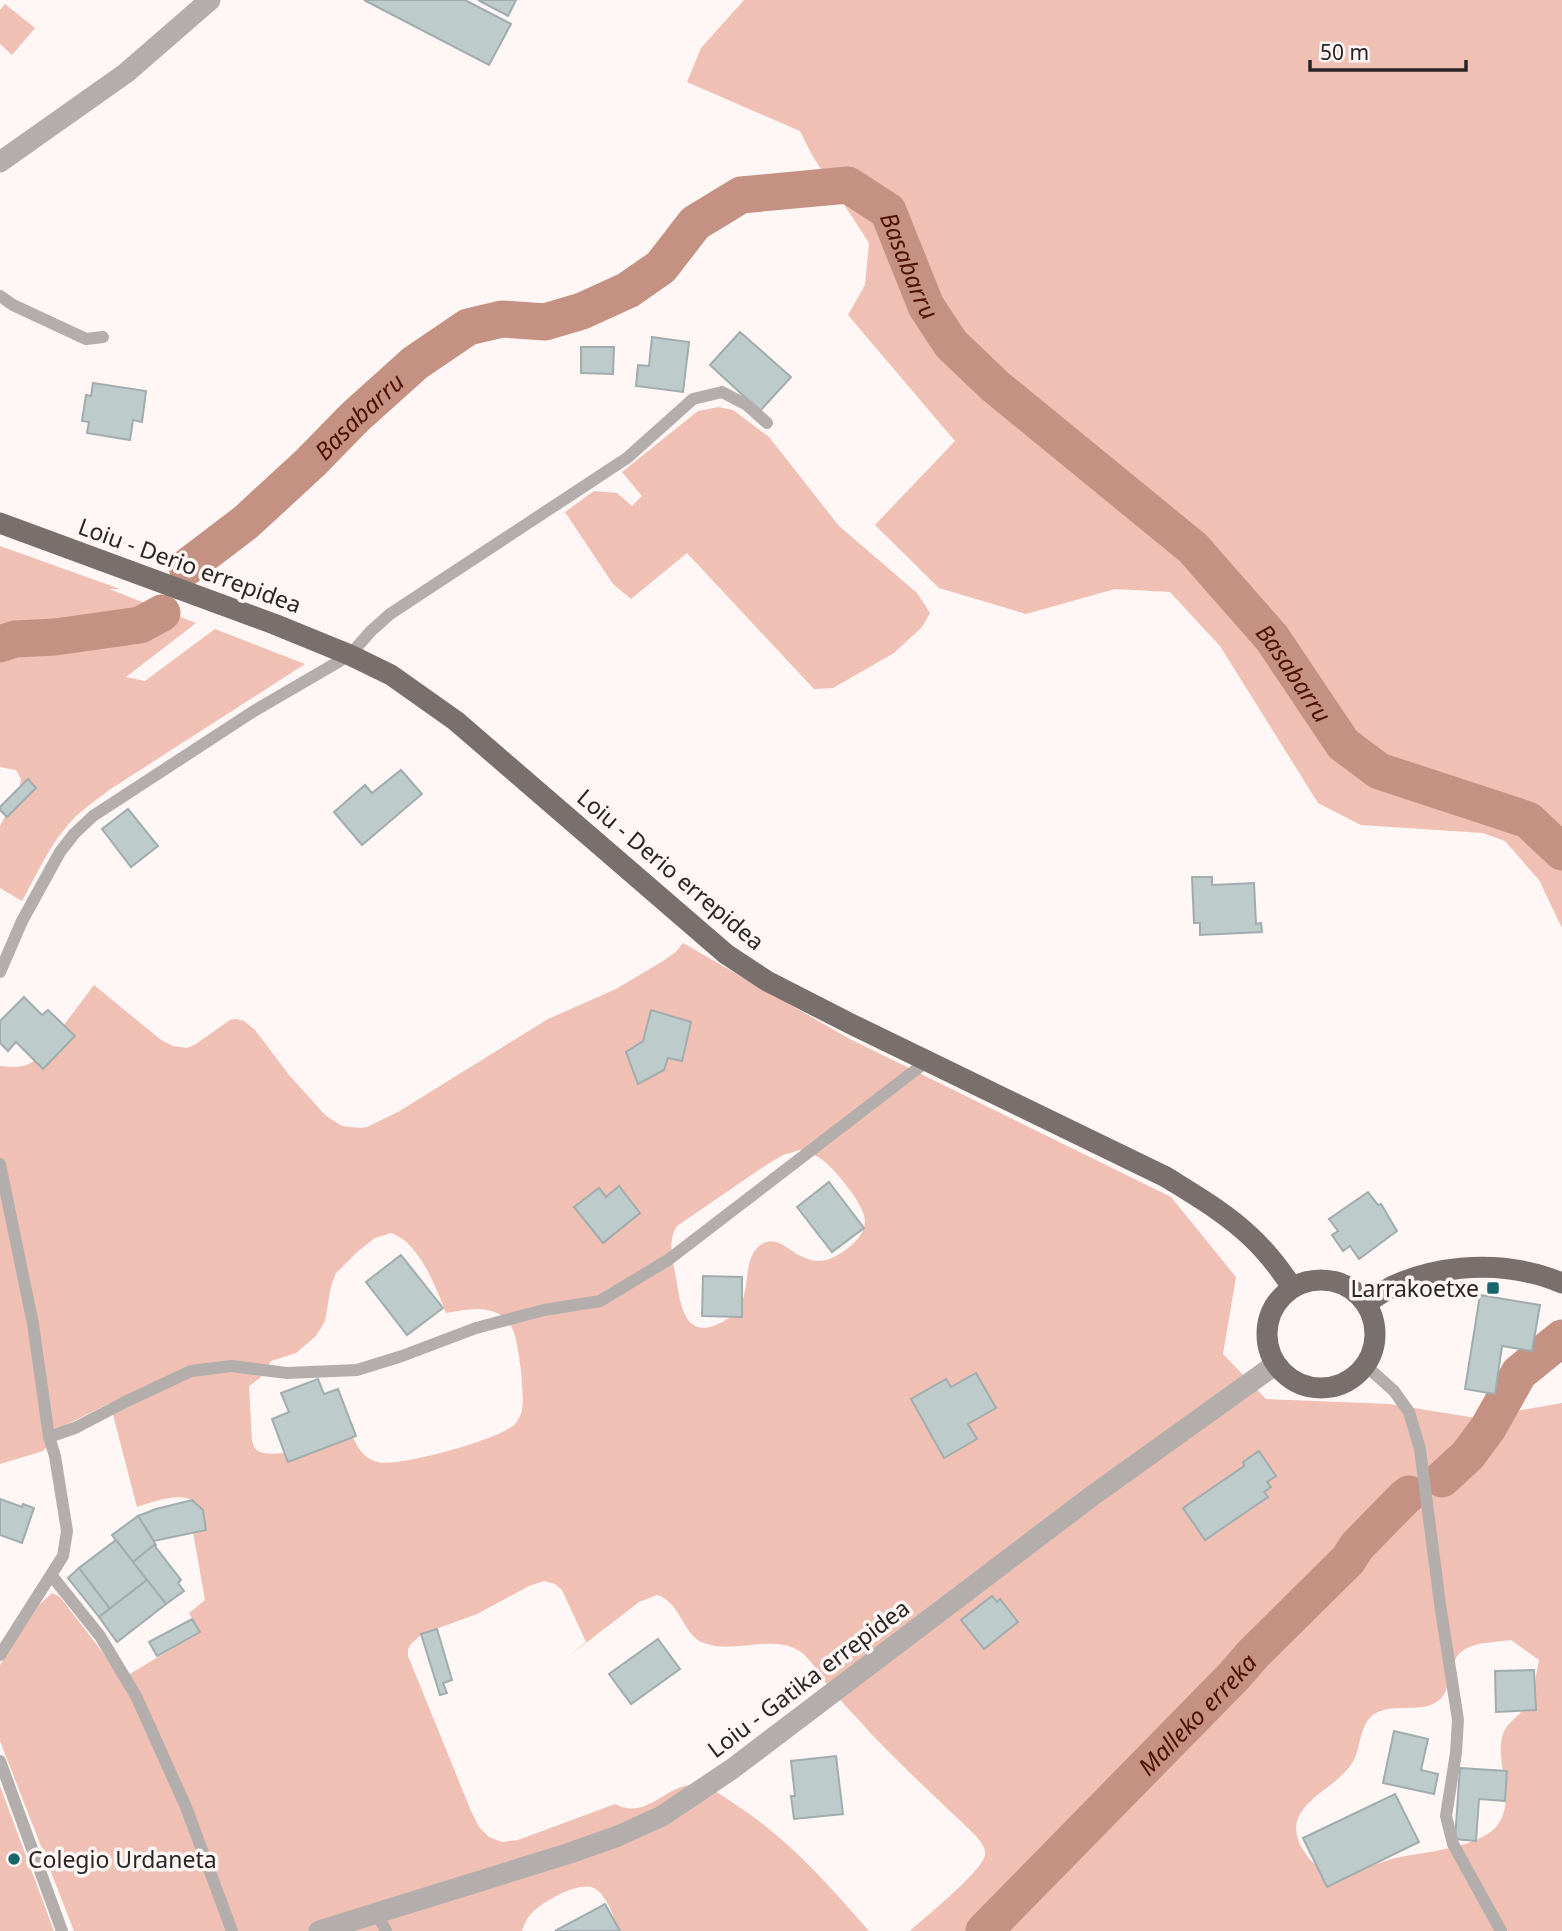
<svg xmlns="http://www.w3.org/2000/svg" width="1562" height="1931" font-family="'Noto Sans',sans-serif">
<rect width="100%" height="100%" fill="#fef7f5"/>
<g fill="#f0c0b4" fill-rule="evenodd">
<polygon points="744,0 1562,0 1562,928 1539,880 1505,841 1483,833 1361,825 1318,803 1220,646 1170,592 1115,589 1026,614 939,588 875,525 955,441 848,315 865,285 869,243 812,155 800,131 687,82 701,48"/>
<polygon points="5,4 35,28 12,55 0,44 0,10"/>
<polygon points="719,407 733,410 769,437 839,526 917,593 930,613 922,627 894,653 833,688 814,689 687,553 631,599 613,584 565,512 594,491 617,493 632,506 642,496 622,472 698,411"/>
<path d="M0 546 120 589H109L196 623 126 677 145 681 215 629 305 664 109 790C95 801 78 812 67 826 48 848 36 876 22 901L0 888V826L19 791 21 779 16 770 0 767Z"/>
<path d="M683 943 848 1038 1171 1197 1236 1277 1223 1354 1266 1399 1389 1404 1476 1418 1562 1403V1931H910C925 1917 982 1872 985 1855 986 1847 980 1841 975 1835 936 1797 894 1760 858 1719 849 1710 841 1701 833 1691 820 1678 812 1656 794 1648 767 1636 733 1654 704 1643 683 1636 681 1602 657 1595L639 1602 569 1656 586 1642 562 1590 555 1584 544 1581 529 1586 477 1614 422 1634 411 1644 408 1649V1656L471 1811 479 1827 489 1837 502 1842 518 1840 615 1804C644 1820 663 1789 689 1785 705 1782 721 1795 733 1803 788 1838 826 1882 869 1931H619C613 1917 608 1896 594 1888 579 1881 544 1901 533 1912 527 1917 525 1923 522 1931H74L0 1741V1665L39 1605 52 1593 60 1597 103 1653 116 1673 130 1674 199 1632 189 1613 205 1600 193 1532 206 1529C205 1524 205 1517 203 1512 193 1486 155 1501 137 1507L110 1403 68 1424 43 1451 0 1464V1066C21 1068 28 1068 43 1053L94 985 161 1040 173 1046 187 1048 196 1044 230 1020 236 1019 244 1021 255 1030 289 1075 326 1116 342 1126 361 1128 367 1127 398 1112 548 1019 616 989 663 961 676 952ZM800 1150C809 1152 816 1155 824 1161 836 1171 865 1205 865 1221 865 1234 854 1244 844 1251 802 1282 786 1229 762 1244 738 1259 756 1301 729 1318 687 1345 681 1311 676 1278 673 1261 667 1241 677 1226L763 1167 783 1155ZM391 1233C419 1242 436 1287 446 1313 463 1310 483 1305 499 1314 505 1317 510 1323 513 1330 519 1344 525 1395 522 1410 521 1415 518 1421 515 1424 502 1439 396 1468 377 1462 363 1458 357 1447 352 1435 333 1441 274 1461 258 1451 253 1447 254 1446 252 1441L249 1386 260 1378 271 1361 296 1353 316 1336 325 1321 331 1286 336 1273 357 1252 375 1238ZM1511 1640 1539 1660C1536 1673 1535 1689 1530 1701 1524 1714 1508 1720 1503 1734 1494 1761 1516 1796 1499 1823 1483 1848 1423 1852 1395 1858 1384 1861 1371 1867 1360 1868 1354 1869 1322 1867 1317 1865 1310 1862 1304 1851 1300 1845 1296 1835 1294 1824 1300 1814 1310 1797 1329 1788 1342 1775 1347 1770 1352 1764 1355 1758 1361 1743 1361 1719 1378 1712 1395 1704 1418 1712 1435 1703 1455 1693 1445 1660 1465 1649 1477 1642 1497 1642 1511 1640Z"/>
<polygon points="0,1786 54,1931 0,1931"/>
</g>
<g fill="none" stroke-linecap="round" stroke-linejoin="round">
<g stroke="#c49183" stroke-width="37">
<path id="s1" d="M187 567 246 522 310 463 355 417 415 363 468 327 502 319 545 322 582 311 628 290 661 267 695 223 741 195 848 185 888 211 926 306 951 344 995 386 1193 548 1272 638 1343 744 1379 771 1528 820 1562 852"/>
<polyline points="0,644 15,639 55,637 140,625 162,613"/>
<polyline points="1442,1479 1468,1455 1488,1428 1519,1373 1562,1338"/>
<path id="s2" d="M984 1931 1234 1676 1254 1653 1348 1560 1357 1546 1405 1497 1409 1494"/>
</g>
</g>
<g fill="#becbcb" stroke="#a0acad" stroke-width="2">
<polygon points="364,0 465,0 511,24 489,65"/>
<polygon points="478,0 516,0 508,16"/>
<polygon points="740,332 791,377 760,411 710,365"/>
<polygon points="652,337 689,342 683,392 636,386 638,365 649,366"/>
<polygon points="581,347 614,347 613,374 581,373"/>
<polygon points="93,383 146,391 142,422 133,420 130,440 87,433 89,422 82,421 86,395 91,396"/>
<polygon points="401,770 422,794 362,845 334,812 365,785 372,793"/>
<polygon points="28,779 36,788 7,817 0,810 0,807"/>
<polygon points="128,809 158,846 131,867 102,829"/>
<polygon points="1192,877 1212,877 1212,885 1254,883 1256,924 1261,923 1262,932 1200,935 1200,923 1194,923"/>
<polygon points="24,997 42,1015 48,1010 75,1036 43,1069 16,1042 8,1051 0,1043 0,1021"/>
<polygon points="651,1010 691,1022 682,1061 668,1058 664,1070 638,1084 626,1052 643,1041"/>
<polygon points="829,1182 864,1228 832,1252 797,1207"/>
<polygon points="619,1186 640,1213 603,1243 574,1207 599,1188 606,1197"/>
<polygon points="1368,1192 1378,1205 1381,1204 1397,1231 1359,1259 1350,1246 1343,1251 1332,1235 1338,1231 1329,1219"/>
<polygon points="401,1255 443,1308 407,1335 366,1282"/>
<polygon points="703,1276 742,1277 742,1317 702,1316"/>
<polygon points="1480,1295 1540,1305 1532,1351 1502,1346 1495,1394 1465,1389"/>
<polygon points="976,1373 996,1408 968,1424 977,1439 944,1458 911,1399 946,1379 951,1387"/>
<polygon points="318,1379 324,1394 338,1389 356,1436 288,1462 272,1419 289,1412 281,1393"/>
<polygon points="1259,1451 1276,1476 1267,1482 1271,1487 1264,1492 1268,1497 1205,1540 1183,1508 1244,1466 1243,1462"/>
<polygon points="0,1499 22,1507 23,1504 34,1508 22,1543 0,1535"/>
<polygon points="192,1500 203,1510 206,1530 154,1541 138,1516 156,1509"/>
<polygon points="138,1516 156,1545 133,1562 112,1535"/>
<polygon points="116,1540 147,1580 110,1609 79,1568"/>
<polygon points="154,1545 181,1580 178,1583 184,1591 166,1604 133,1562"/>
<polygon points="79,1568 110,1609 99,1617 68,1578"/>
<polygon points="147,1580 166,1604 117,1642 99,1617"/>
<polygon points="992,1596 997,1602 1000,1599 1018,1622 984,1649 961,1620"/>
<polygon points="192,1619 200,1632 157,1656 149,1642"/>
<polygon points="437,1629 452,1680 443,1683 447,1693 440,1695 421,1634"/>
<polygon points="658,1639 680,1669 631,1704 609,1674"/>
<polygon points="1534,1670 1536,1710 1496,1712 1495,1671"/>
<polygon points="1394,1731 1428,1739 1421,1770 1438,1774 1434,1794 1383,1783"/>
<polygon points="836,1756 843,1814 794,1819 791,1796 795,1796 791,1761"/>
<polygon points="1460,1768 1507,1771 1505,1801 1479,1799 1476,1841 1455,1839"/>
<polygon points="1395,1794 1419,1842 1327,1887 1303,1838"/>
<polygon points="605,1904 620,1931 555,1931"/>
</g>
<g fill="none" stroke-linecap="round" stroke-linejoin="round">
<g stroke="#b3aeac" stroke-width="12">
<polyline points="0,296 13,305 86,339 103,337"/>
<polyline points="0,972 22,921 60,852 74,834 93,816 254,711 350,655 370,632 390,614 627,458 693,399 722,392 747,405 767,423"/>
<polyline points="0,1164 33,1324 49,1437 55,1456 67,1531 63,1556 0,1655"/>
<polyline points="1365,1365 1394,1391 1409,1412 1420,1449 1440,1604 1458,1720 1456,1753 1446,1816 1453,1844 1501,1931"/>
<polyline points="49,1437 75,1428 127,1401 191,1371 231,1366 287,1373 357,1370 402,1356 476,1328 544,1310 600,1301 668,1260 926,1062"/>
<polyline points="52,1576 100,1636 136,1696 186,1807 232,1931"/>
<polyline points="0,1761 62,1931"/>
<polyline points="376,1912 386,1931"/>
</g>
<polyline stroke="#b3aeac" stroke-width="21" points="0,162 126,73 210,0"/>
<polyline stroke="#b3aeac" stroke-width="21" points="319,1931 570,1853 618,1836 662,1816 732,1769 1092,1496 1276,1364"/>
<g stroke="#79706e" stroke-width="21">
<path d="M0 523 274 624 350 655 391 675 456 721 726 954 767 981 853 1025 1166 1177C1195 1195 1226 1213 1251 1237 1267 1252 1280 1269 1292 1287"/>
<circle cx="1321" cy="1334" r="54"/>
<path d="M1366 1303C1375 1298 1384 1291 1393 1286 1434 1267 1487 1262 1531 1273 1542 1275 1552 1279 1562 1283"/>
</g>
</g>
<g fill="#19676c" stroke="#fef7f5" stroke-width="2.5">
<rect x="1486" y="1281" width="14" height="14" rx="3.5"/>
<circle cx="14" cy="1859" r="7"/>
</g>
<g text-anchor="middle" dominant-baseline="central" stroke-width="7" stroke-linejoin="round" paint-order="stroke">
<g font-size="23" fill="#292524" stroke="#fef7f5">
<text transform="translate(190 565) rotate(20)">Loiu - Derio errepidea</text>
<text transform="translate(671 869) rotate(40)">Loiu - Derio errepidea</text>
<text transform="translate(808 1678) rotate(-37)">Loiu - Gatika errepidea</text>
</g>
<g font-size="23" fill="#292524" stroke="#fef7f5" text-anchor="end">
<text x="1479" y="1288">Larrakoetxe</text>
<text x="28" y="1859" text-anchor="start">Colegio Urdaneta</text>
</g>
<g font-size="24" font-style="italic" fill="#4e1001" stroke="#fef7f5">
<text stroke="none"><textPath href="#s1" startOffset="901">Basabarru</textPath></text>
<text stroke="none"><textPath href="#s1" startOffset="229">Basabarru</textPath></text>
<text stroke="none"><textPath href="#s1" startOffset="1468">Basabarru</textPath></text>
<text stroke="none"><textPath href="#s2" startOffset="304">Malleko erreka</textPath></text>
</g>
</g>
<path d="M1310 60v10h156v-10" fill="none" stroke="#292524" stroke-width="3.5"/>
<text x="1320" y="60" font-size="21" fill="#292524" stroke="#fef7f5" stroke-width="5" paint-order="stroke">50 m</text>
</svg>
